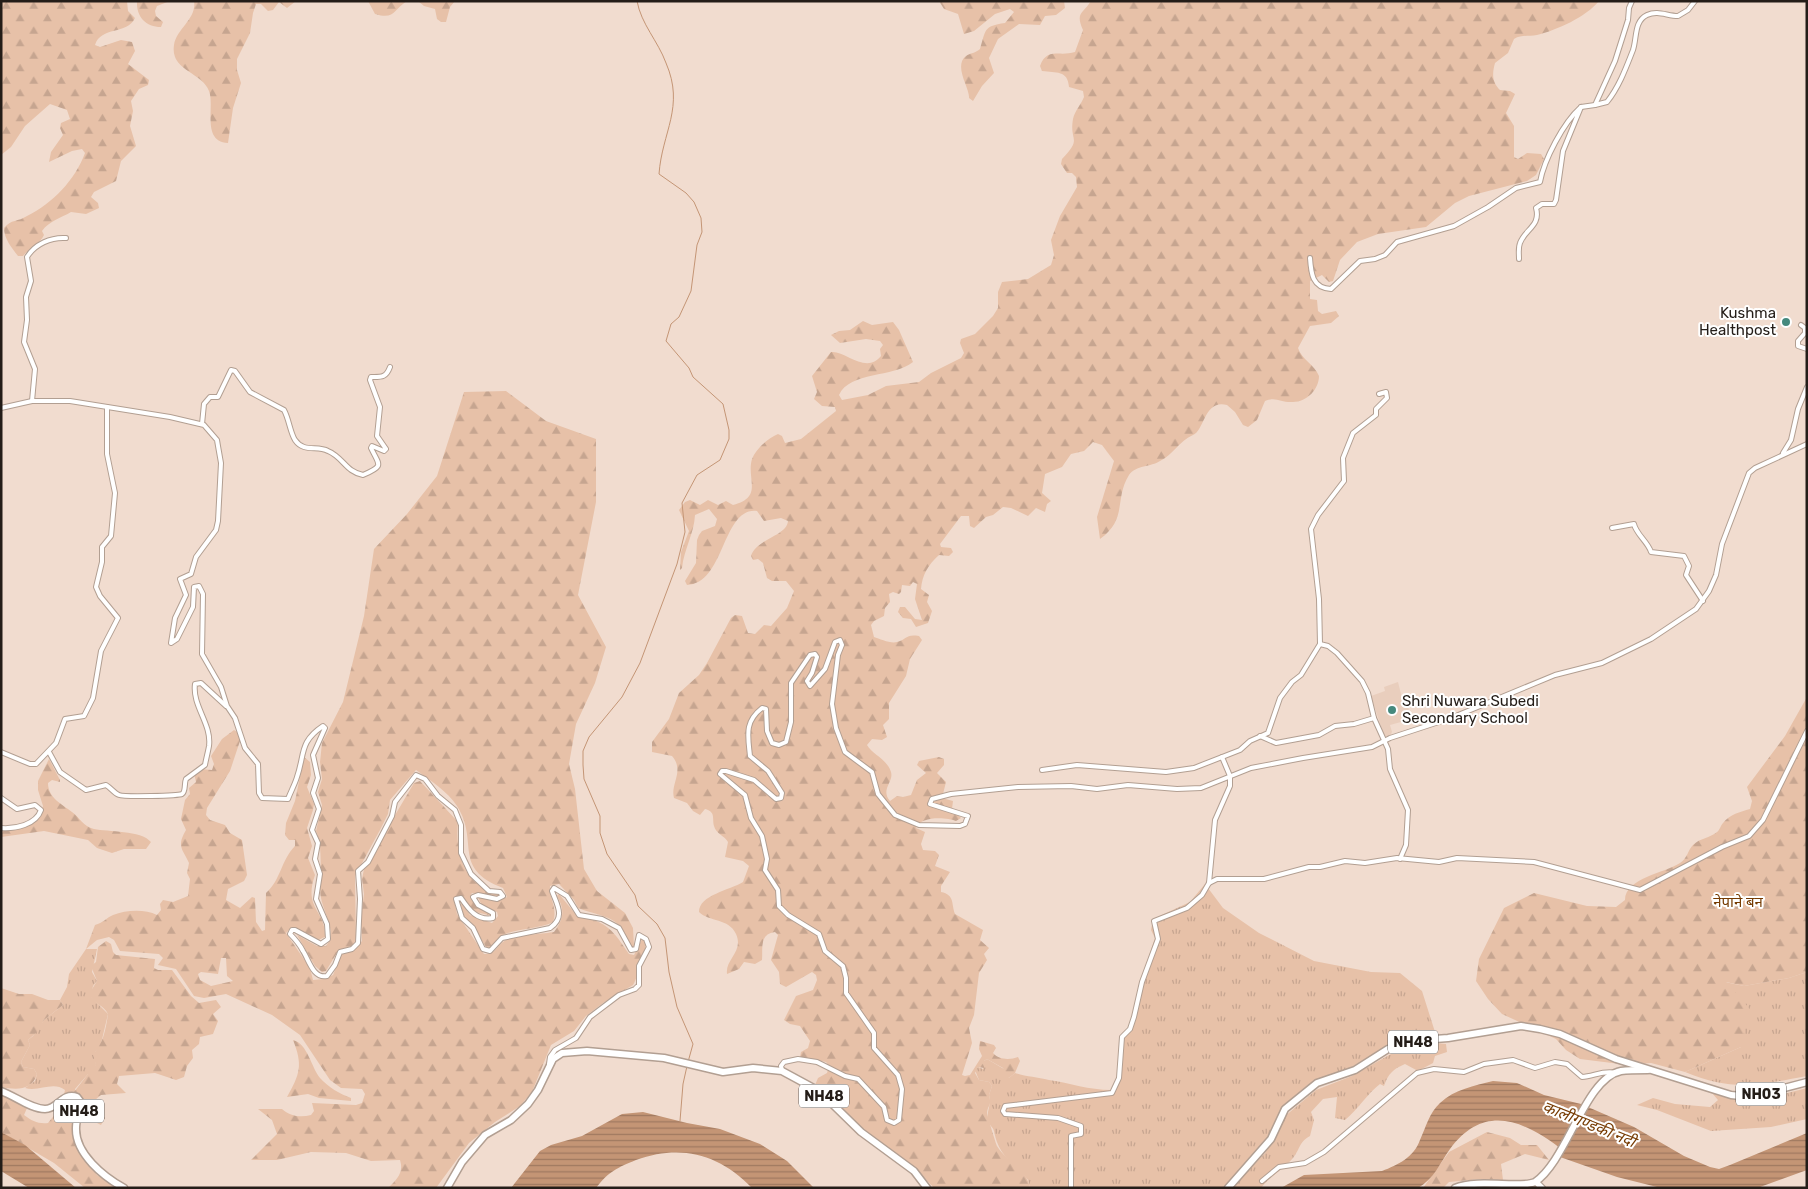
<svg xmlns="http://www.w3.org/2000/svg" width="1808" height="1189" font-family="Rubik,'Noto Sans Devanagari',sans-serif">
<defs>
<pattern id="grass-tufts" width="24" height="20" patternUnits="userSpaceOnUse" patternTransform="scale(1.25)"><rect width="24" height="20" fill="#e7c1a8"/><path d="M3 7l-1-3M5 7V3M7 7l1-3M15 17l-1-3M17 17v-4M19 17l1-3" fill="none" stroke="#c6a590"/></pattern>
<pattern id="forest-firs" width="22" height="20" patternUnits="userSpaceOnUse" patternTransform="scale(1.25)"><rect width="22" height="20" fill="#e7c1a8"/><path d="M5 1l3.5 6h-7zM16 11l3.5 6h-7z" fill="#c6a590"/></pattern>
<pattern id="water-rules" width="6" height="5" patternUnits="userSpaceOnUse" patternTransform="scale(1.25)"><rect width="6" height="5" fill="#c49575"/><path d="M0 2.5h6" fill="none" stroke="#9f795f"/></pattern>
</defs>
<rect width="100%" height="100%" fill="#f1dccf"/>
<polygon fill="#e9cebd" points="1398,682 1404,706 1406,705 1409,709 1406,714 1408,720 1390,725 1392,732 1390,736 1384,736 1371,696 1385,691 1384,687"/>
<g fill="url(#grass-tufts)">
<path d="M1205 884 1223 908 1259 933 1314 961 1371 972 1400 973 1422 991 1435 1032 1387 1047 1286 1104C1278 1115 1275 1127 1269 1136 1257 1154 1238 1168 1225 1188H1030L1028 1180C1012 1161 999 1157 994 1131 993 1127 989 1125 988 1121 986 1111 992 1105 989 1095L992 1086 989 1082 979 1080 975 1070 978 1067 983 1069 984 1061 987 1059 1004 1069 1009 1078 1015 1073C1027 1077 1037 1077 1049 1080 1070 1083 1089 1090 1111 1090L1118 1077 1120 1040 1122 1033 1129 1027 1136 1010 1145 967 1155 938 1151 930 1153 919 1190 902Z"/>
<path d="M86 949H97L92 972 97 981 93 986 91 997 108 1014 100 1048 95 1052 96 1065 75 1089V1094H64L65 1090C53 1081 39 1092 25 1088L35 1081 37 1074 34 1069 23 1067 21 1062 30 1045 28 1040 33 1036 44 1020 63 1005 60 1000 67 987 69 974Z"/>
<path d="M1807 972V1076C1758 1085 1733 1092 1685 1072L1741 1047 1725 982 1744 986 1789 978Z"/>
<path d="M1435 1043 1446 1044 1447 1052 1435 1056 1433 1063 1418 1071 1405 1064C1393 1069 1388 1074 1384 1086L1380 1084C1367 1094 1358 1109 1345 1120L1335 1118 1337 1097 1323 1099 1311 1112 1314 1120 1310 1136C1298 1143 1301 1148 1293 1158 1284 1169 1270 1176 1261 1188H1232L1265 1153 1275 1139 1284 1117 1316 1090 1352 1076 1405 1046Z"/>
<path d="M1807 1088V1119L1771 1127 1711 1131 1657 1110 1637 1105 1653 1098 1675 1104 1710 1107 1718 1100 1712 1093C1747 1104 1772 1097 1807 1088Z"/>
</g>
<g fill="url(#forest-firs)" fill-rule="evenodd">
<path d="M1 1H127L128 11 135 18C127 35 101 26 95 45L100 47 121 40 132 42 135 51 128 64 149 80 148 85 139 89 131 101 133 111 130 126 136 146 121 161 116 181 94 192 91 197 98 203 99 208 86 214 71 212C61 218 49 221 42 231L44 235C41 243 29 248 23 256H18C12 248 4 239 4 228 11 219 18 222 27 216 53 203 75 180 85 153L82 149 72 151 49 162 51 152 63 135 60 128 61 123 70 119 67 110 50 104 25 126 11 147 1 155Z"/>
<path d="M137 1H170L157 6 155 11 156 16 163 22 161 27C146 27 136 17 137 1Z"/>
<path d="M194 1H296L287 8 279 2 273 10 268 11 261 4H256L253 13 250 33 237 59V70L241 83 233 108 228 143C201 142 215 106 209 91 202 72 170 71 174 45 177 28 197 19 194 1Z"/>
<path d="M368 1H407C393 10 395 20 375 14Z"/>
<polygon points="418,1 455,1 450,7 446,22 441,22 437,19 435,9 424,6"/>
<path d="M939 1H1064L1065 8 1056 15 1045 16 1040 25 1019 24 998 39 989 58 994 73 982 86 973 101 969 98C970 88 953 66 966 56 970 53 976 53 980 49 986 30 983 26 1005 23L1014 12 1010 9 995 14 974 31 964 34 958 14 944 9Z"/>
<path d="M1091 1H1599C1586 17 1557 30 1537 35 1529 37 1522 34 1514 39L1508 53 1495 63C1492 74 1492 82 1500 90L1510 91 1515 94 1506 113 1514 126V157L1518 159 1527 153 1541 154 1544 159 1536 175 1527 181 1469 196 1455 203 1426 227 1378 234 1357 242 1340 260 1333 281 1329 282 1322 275 1310 281V299L1317 300 1318 311 1322 314 1336 311 1339 316 1331 323 1310 326 1298 348C1302 360 1314 364 1319 376 1319 389 1307 402 1293 402 1281 403 1276 396 1265 401L1257 420 1248 427 1243 425 1235 412 1227 405C1204 399 1205 430 1193 435 1178 442 1174 454 1160 461 1151 467 1136 465 1129 475 1114 499 1128 519 1100 539L1097 517 1114 461 1102 445 1093 442 1084 451 1071 454 1062 467 1045 474 1042 493 1051 501 1047 504 1045 512 1036 508 1028 516 1011 508 1003 507 993 515 986 517 974 528 970 526 969 516H961L940 544 941 547 951 548 953 552 949 556 939 555C928 565 922 575 921 589L929 595 927 602 932 611 928 623 916 627 911 619 903 618 898 612 900 607H905L915 619 922 620 915 599 917 584 913 582 910 586 902 585 901 592 899 594 893 592 889 594 890 602 885 608 884 616 874 621 871 625 874 637C880 639 891 644 897 642 908 639 905 634 919 636L922 640 910 659 906 676 889 703V719L883 725 887 737 882 740 872 739 867 745C873 755 887 759 891 772 894 782 880 789 890 801L897 796 903 797 911 795 917 780 926 773 917 765 919 761 939 757 944 759V765L937 773 946 782 942 798 953 801 952 809 961 818 956 821C946 817 920 816 916 828L925 832 921 844 923 850 935 851 939 855 935 866 950 872 941 886V892C955 895 951 903 955 914L983 930 980 940 989 948 984 954 987 960 979 973 974 1015 969 1028 972 1043 962 1075 965 1076 970 1075 982 1056 979 1049 980 1041 994 1045 996 1048 993 1053C999 1060 1010 1060 1018 1057L1020 1061 1015 1073 1009 1078 1007 1077 1003 1068 987 1059 984 1061V1068L978 1067 975 1073 979 1080 989 1082 992 1086 989 1095C992 1106 988 1104 987 1113 987 1115 996 1144 997 1146 1006 1161 1027 1169 1030 1188H934L916 1169 869 1136 864 1129 815 1085 818 1078 827 1073 829 1066 826 1062 800 1057 801 1052 808 1048 810 1041 800 1026 790 1024 784 1020 796 996 813 990 817 980 816 975 812 972 786 987 780 984 779 972 771 960 778 935 775 932C759 934 763 949 762 960L755 964 744 962 739 969 727 974C725 959 744 952 736 934 729 918 709 922 699 912 699 895 730 890 743 882L749 866 743 861 725 857 728 842C725 836 716 834 714 826 712 818 716 812 705 809L700 815 693 811 687 803 674 798C670 784 685 771 672 756L652 752V742L669 719 679 693 699 675 707 663 731 618 735 615 742 616 748 633 755 634 764 625 771 626 787 608 794 591 786 581H772L767 578 763 563 758 559 753 560 751 556C756 539 787 536 788 521L781 518 764 521 757 511C722 507 725 584 687 585L685 581 696 563 697 540 699 535 702 531 715 526 717 519 709 509 695 515C694 534 684 549 682 568L680 570 681 552 689 531 679 510 685 502 690 500 700 505 708 500 718 505 726 501 733 505C764 497 746 479 752 459 756 449 768 438 778 434L782 436 785 443 801 439 836 411 835 407 822 406 814 399 817 392 812 376 831 352C845 350 866 375 881 356L880 349 883 345 880 341 866 339 840 343 831 335 839 331 850 330 863 321 872 325 893 322 899 330 913 362C893 378 850 371 839 395L842 400 868 395 886 386 919 382 931 373 961 358 964 353 960 343 961 339 975 334 993 316 998 308V292L1002 282 1028 279 1051 265 1054 255 1051 240 1060 216 1077 187 1076 177 1072 173H1067L1061 164 1062 159C1083 137 1069 142 1073 119 1075 110 1081 105 1084 97L1083 91 1069 87C1068 70 1056 73 1042 71L1040 66C1047 47 1060 57 1075 52L1083 30C1075 12 1083 14 1091 1Z"/>
<path d="M506 391 546 421 596 439V502L578 595 606 647 595 683 576 724 569 764 575 789 584 869 597 891 625 913 633 928 634 946 631 947C619 914 607 919 578 908L574 900 559 884 550 886C549 899 558 908 553 922 538 930 512 928 500 937 496 940 492 945 489 949L486 947 473 926 462 915 461 903 470 915 492 923 498 916 497 912 482 906 478 897C489 900 496 904 507 897L503 888C451 868 480 842 457 806 447 791 431 781 416 770L390 800 388 814 380 830 355 876 356 937 354 945 338 951 326 971 322 972 315 966 297 935 317 946H326L331 939C332 920 320 907 320 889 320 874 323 845 316 831L322 805 318 792 322 779 320 762 322 743 343 702 364 616 374 549 407 514 437 476 464 392Z"/>
<path d="M1807 697V972L1789 978 1744 986 1726 982 1749 1008 1741 1047 1685 1072 1651 1063 1628 1065 1580 1059 1566 1050 1556 1039 1502 1014 1488 999 1476 981 1479 959 1504 908 1534 893 1587 906 1616 907 1625 900C1625 878 1665 873 1680 863 1687 859 1688 850 1693 845 1700 838 1710 838 1717 832 1719 831 1721 825 1723 823 1730 814 1740 812 1750 809L1752 801 1747 787 1785 736Z"/>
<path d="M234 730 242 735 230 771 207 808 206 815 210 820 225 825 230 833 242 840 247 875 244 881 228 889 226 900 240 908 252 897 255 898 256 922 262 931 265 930 266 893C281 880 281 860 295 846V840H289L285 835 286 823 295 801 304 757 310 762 311 775 307 787 314 804 313 810 307 828 312 846 308 858 315 875C303 909 326 910 325 937L318 940 292 927 286 933 310 968 313 980 324 979 333 975 342 953 356 948 362 941 361 918 364 894 362 879 364 869 377 851 388 827 414 783 420 781 458 822C455 855 464 886 500 894L499 897 472 893 470 896 476 906 492 914V916L472 911 460 896 454 899 457 914 484 954C496 954 495 948 503 942 511 935 543 934 554 932 564 918 565 910 557 896L559 894 578 917C607 920 614 932 629 954L634 955 642 939 646 943C646 948 636 982 633 985L603 1003 586 1016 574 1031 551 1045 532 1092 520 1106 495 1122 469 1143 436 1188H388C397 1179 404 1173 400 1160L371 1161 346 1153 311 1152 277 1160H251L277 1134 272 1120 258 1109H282C290 1116 300 1118 311 1115L314 1111 312 1103 356 1105 362 1103 365 1094 362 1089 341 1088 330 1080 300 1035 272 1015 226 994 204 998 194 996 176 969 158 965 163 958 159 954 120 951 114 940 109 937 97 940 86 949 95 925C103 923 106 918 113 915 126 910 145 909 157 915L161 910 160 904 163 900 173 902 188 896 190 879 187 873 189 863C183 849 176 847 186 830L181 819 185 800 190 794 189 788 196 782 194 773 200 769 212 770 214 764 211 756 222 739ZM221 958H226L227 976 233 981 211 986 200 980 198 974 201 972 218 974Z"/>
<path d="M49 759 60 780V782L52 780 48 783C48 798 62 804 72 812 80 818 83 826 94 829 108 832 141 830 151 842L146 849H124L112 853 97 848 88 840 44 831 1 837V829L27 825 41 816 43 806 38 790V781Z"/>
<path d="M106 941 111 944 113 952 116 955 155 959 154 968 158 970H172L191 996 199 1003 216 1000 221 1007 213 1014 218 1021 213 1034 200 1037 199 1044 192 1050 193 1058 187 1066 184 1077 176 1080 155 1073 119 1076 117 1084 126 1093 101 1095 95 1100 99 1111 105 1118 101 1125 95 1122V1117L83 1114V1099L74 1092 88 1074 87 1068 96 1065 93 1054C103 1045 106 1028 108 1014 104 1005 93 1004 89 994L97 981 91 966 96 962 98 947Z"/>
<path d="M1 988 19 994H32L48 1000H60L63 1005 44 1020 38 1031 28 1040 30 1045 21 1062 23 1067 34 1069 37 1074C32 1091 16 1090 1 1087Z"/>
<path d="M293 1040C308 1044 311 1067 320 1078 328 1087 340 1094 351 1098V1101L319 1098 308 1094 287 1097C300 1074 303 1065 293 1040Z"/>
<path d="M1 1094 21 1102 27 1108 24 1115C32 1121 38 1124 48 1123L65 1102 77 1101 74 1129 86 1159 97 1175 119 1188H85L54 1163 1 1132Z"/>
<polygon points="1487,1132 1510,1138 1521,1145 1537,1145 1549,1160 1525,1154 1501,1164 1503,1180 1480,1179 1449,1182 1443,1188 1423,1188 1449,1152"/>
</g>
<g fill="url(#water-rules)">
<path d="M1493 1081 1517 1083 1544 1095 1581 1104 1634 1127 1684 1156 1710 1167 1719 1169 1730 1165 1807 1133V1170L1760 1187 1661 1188 1617 1177 1560 1157 1564 1151C1525 1121 1485 1102 1450 1149 1440 1163 1434 1179 1418 1188H1281L1304 1175 1382 1171C1398 1165 1414 1157 1420 1140 1426 1127 1429 1113 1440 1103 1455 1089 1474 1086 1493 1081Z"/>
<path d="M643 1112 687 1123 720 1129 760 1144 787 1161 814 1188H752C719 1154 681 1144 636 1160 617 1168 609 1171 596 1188H511L540 1151 551 1145 582 1136 622 1114Z"/>
<polygon points="1,1132 25,1145 76,1188 29,1188 1,1171"/>
</g>
<g fill="none" stroke-linecap="round" stroke-linejoin="round">
<g stroke="#c49575" stroke-width="1">
<path d="M637 1C641 24 658 41 666 63 685 107 662 132 659 174L686 193 694 202 701 218 702 232 697 245 691 291 679 317 671 324 666 341 689 368 693 377 723 404 729 430V439L720 460 697 475 682 503 685 532 677 564 640 663 622 697 589 737 583 751V765L584 779 600 816V833L607 854 635 895 638 906 657 924 665 938 669 972 677 1007 693 1044 688 1062"/>
<polyline points="680,1121 683,1084 687,1066"/>
</g>
<g stroke="#b29f92" stroke-width="6">
<g id="minor">
<path d="M1595 105 1607 102C1619 87 1626 68 1633 50 1637 38 1634 21 1647 15 1658 10 1667 16 1678 16L1688 10 1695 1"/>
<polyline points="1581,107 1595,105 1615,61 1628,20 1629,8 1632,1"/>
<path d="M1310 258C1311 273 1312 288 1331 289L1360 261 1375 259 1385 255 1397 242 1454 226 1488 207 1516 188 1540 182C1544 160 1563 123 1581 107L1563 151 1556 200 1554 204H1542L1536 208C1541 226 1525 229 1520 243 1518 248 1519 254 1519 259"/>
<polyline points="1801,325 1805,328 1805,333 1798,341 1798,346 1807,349"/>
<polyline points="1379,394 1386,392 1387,398 1376,409 1376,415 1353,433 1343,458 1344,481 1318,515 1311,529 1319,599 1320,644 1328,646 1337,653 1362,681 1368,693 1374,718 1388,749 1390,769 1408,810 1406,845 1400,859"/>
<path d="M32 401 35 369 24 342 27 320 26 297 31 281 27 257C35 244 51 237 66 238"/>
<path d="M1 408 32 401H70L170 417 204 425 217 440 218 446 221 463 218 521 216 530 196 557 191 574 180 579 186 595 175 618 171 643 177 639 193 607 194 587 199 586 203 594 202 654 221 687 227 706 235 718 245 748 258 764 259 793 262 798 288 799C291 791 295 784 297 777 305 754 299 742 323 726L325 728 313 755 318 778 313 793 319 809 312 830 318 843 315 859 320 874 316 899 327 924 328 939 321 944 295 930H292L290 934C295 939 300 945 303 951 309 960 313 979 327 976L335 965 340 952 352 949 358 943 360 899 358 871 368 862 392 816 395 802 416 775 425 779 438 796 455 810 461 825V853L471 874 489 891 500 892 503 896 497 899 478 895 473 897 478 905 493 913V918C477 921 469 910 461 898L456 899 462 918 473 928 483 949 490 951 502 938 550 928C566 917 557 905 552 891L554 888 567 896 579 915 602 919 619 928 631 950 636 949 639 935 646 939 649 947 639 966V985L635 989 619 995 590 1017 576 1038 555 1050 550 1057 549 1064"/>
<path d="M202 424 204 404 210 397H218L231 370 235 371 250 392 284 410C289 419 290 432 295 440 304 453 317 445 328 451 343 457 346 472 363 475 385 466 379 465 371 448L372 446 384 451 386 449 377 436 380 407 370 380 371 377C381 377 386 378 390 367"/>
<polyline points="1783,453 1791,440 1798,409 1807,387"/>
<path d="M1612 528 1634 524C1636 534 1648 542 1651 552L1684 556 1689 566 1686 575 1703 601"/>
<polyline points="1260,736 1276,743 1319,735 1335,726 1354,724 1374,718"/>
<polyline points="1,752 30,764 36,764 56,743 65,719 84,716 93,698 101,651 118,618 100,596 96,587 102,562 102,547 111,536 115,493 107,454 107,407"/>
<path d="M49 752 60 772 86 790 106 785C111 788 114 793 119 795 124 797 178 796 182 794 186 792 184 783 186 779L205 765C206 759 208 752 209 746 212 724 192 706 195 684L201 683 226 706"/>
<polyline points="1042,770 1077,765 1166,772 1194,768 1240,750 1250,741 1268,733 1280,698 1292,682 1301,675 1320,644"/>
<path d="M1 798 17 809 35 805 41 810C36 825 15 829 1 828"/>
<polyline points="1209,883 1217,879 1264,879 1309,867 1320,867 1345,861 1365,863 1397,858 1439,862 1457,858 1534,862 1640,890 1722,847 1749,836 1763,820 1807,731"/>
<path d="M782 1071 781 1066 784 1062 798 1059 817 1062 845 1076 858 1079 884 1107 887 1120 894 1123 899 1120 902 1089 898 1075 874 1048V1033L846 993V978L843 966 825 951 819 934 788 915 779 906 778 890 765 870 767 859 762 836 751 818 745 795 720 774 722 771H726L754 780 776 799 781 798 782 793 768 771 750 756C748 736 744 722 762 708L766 709 767 731 772 743 779 745 786 742 791 722V683L810 655 815 654 817 657 812 673 807 681 810 686 825 669 835 642 840 640 842 645 838 655 832 704 836 728 845 752 872 772 878 794 895 815 919 825 960 826 965 824 968 816 930 804 932 799 951 794 1018 787 1071 786 1097 789 1128 785 1177 789 1201 788 1251 768 1303 758 1372 747 1390 738 1451 718 1555 675 1602 663 1651 639 1696 609 1709 591 1716 575 1722 544 1749 473 1755 468 1807 444"/>
<path d="M1262 1181 1279 1167 1305 1163 1324 1152 1417 1073 1434 1069 1464 1072 1484 1064 1513 1060 1535 1068 1555 1062 1567 1064 1582 1077C1594 1076 1604 1070 1616 1073"/>
<polyline points="1071,1188 1071,1136 1081,1134 1081,1126 1058,1118 1005,1114 1003,1111 1005,1106 1112,1093 1119,1078 1122,1037 1130,1029 1134,1017 1142,982 1158,939 1154,921 1187,908 1202,895 1209,883 1215,820 1230,786 1230,776 1222,757"/>
</g>
</g>
<g stroke="#b29f92" stroke-width="8">
<polyline id="secondary" points="1536,1182 1542,1188"/>
</g>
<g stroke="#b29f92" stroke-width="9">
<path id="primary" d="M1455 1188C1479 1178 1519 1189 1535 1182 1567 1161 1585 1078 1621 1071 1629 1070 1639 1070 1648 1070"/>
</g>
<g stroke="#b29f92" stroke-width="9">
<g id="trunk">
<path d="M1 1091C15 1096 31 1109 45 1109 58 1109 62 1092 77 1097L80 1101C80 1110 76 1119 76 1128 75 1154 104 1177 124 1188"/>
<polyline points="447,1188 462,1162 485,1135 511,1120 528,1104 538,1090 553,1059 562,1053 587,1051 664,1058 723,1072 753,1068 782,1071 819,1091 861,1132 914,1171 927,1188"/>
<polyline points="1228,1188 1271,1139 1285,1109 1317,1083 1355,1070 1388,1049 1422,1040 1448,1038 1521,1026 1540,1029 1560,1034 1616,1059 1731,1095 1750,1097 1807,1082"/>
</g>
</g>
<use href="#minor" stroke="#fff" stroke-width="4"/>
<use href="#secondary" stroke="#fff" stroke-width="5.5"/>
<use href="#primary" stroke="#fff" stroke-width="6"/>
<use href="#trunk" stroke="#fff" stroke-width="6"/>
</g>
<g fill="#45897d" stroke="#fff" stroke-width="2">
<circle cx="1786" cy="322" r="5"/>
<circle cx="1392" cy="710" r="5"/>
</g>
<g text-anchor="middle" dominant-baseline="central" stroke-width="4" stroke-linejoin="round" paint-order="stroke">
<g fill="#fff" stroke="#66615d" stroke-width="1">
<rect x="1388" y="1030.5" width="50" height="23" rx="4"/>
<rect x="1736" y="1082.5" width="50" height="23" rx="4"/>
<rect x="799" y="1084.5" width="50" height="23" rx="4"/>
<rect x="54" y="1099.5" width="50" height="23" rx="4"/>
</g>
<g font-size="14" font-weight="bold" fill="#241d18">
<text x="1413" y="1042">NH48</text>
<text x="1761" y="1094">NH03</text>
<text x="824" y="1096">NH48</text>
<text x="79" y="1111">NH48</text>
</g>
<g font-size="15" fill="#241d18" stroke="#fff" text-anchor="end">
<text x="1776" y="313">Kushma<tspan x="1776" dy="17">Healthpost</tspan></text>
<text x="1402" y="701" text-anchor="start">Shri Nuwara Subedi<tspan x="1402" dy="17">Secondary School</tspan></text>
</g>
<g font-size="15" fill="#753a01" stroke="#fff">
<text x="1738" y="902">नेपाने बन</text>
</g>
<g font-size="16" font-style="italic" fill="#773c04" stroke="#fff">
<text transform="translate(1589 1124) rotate(22)">कालीगण्डकी नदी</text>
</g>
</g>
<rect width="1808" height="1189" fill="none" stroke="#241d18" stroke-width="5"/>
</svg>
